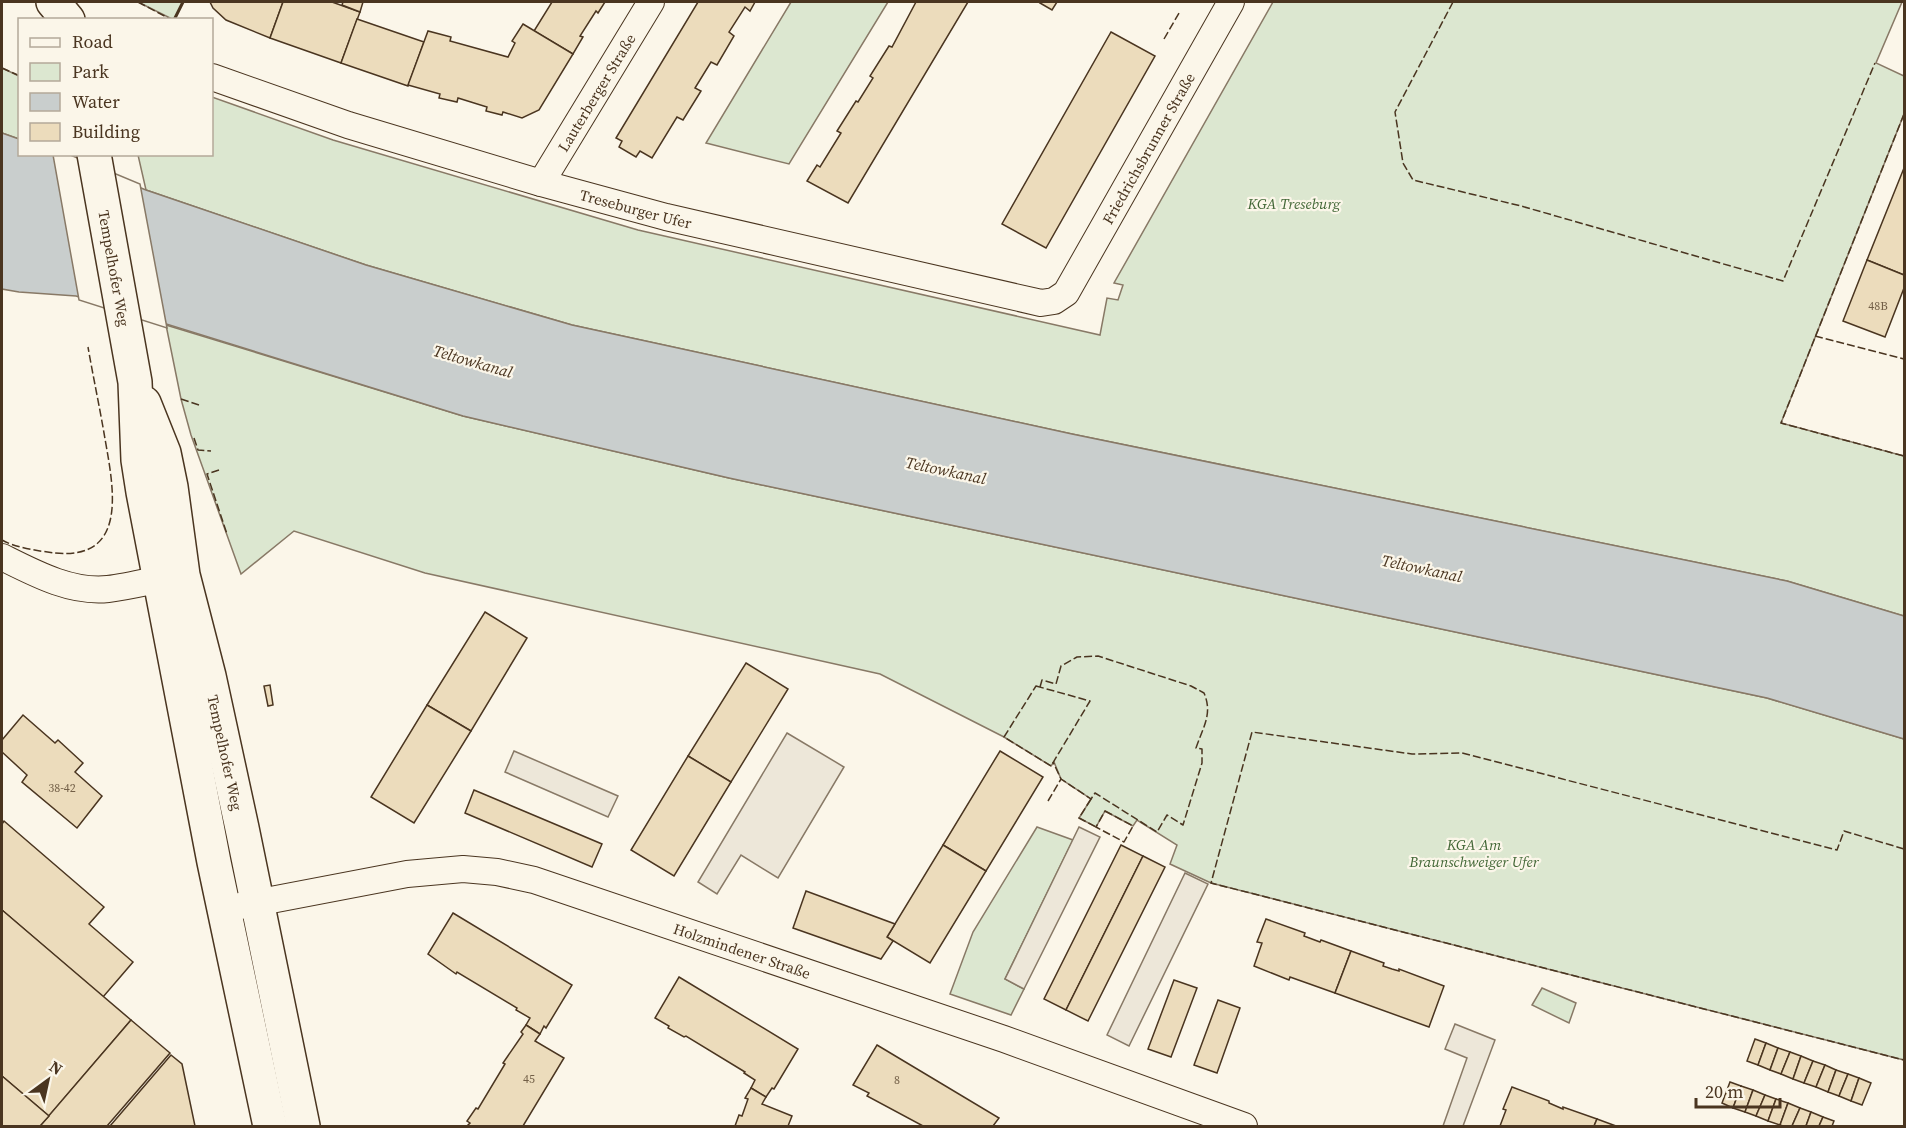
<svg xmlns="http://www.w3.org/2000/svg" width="1906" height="1128" font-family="'Source Serif 4',serif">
<rect width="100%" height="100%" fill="#fbf6e9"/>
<!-- green -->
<g fill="#dce7d0" stroke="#887966" stroke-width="1.5">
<polygon points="138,2 183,2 174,20"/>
<polygon points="791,2 888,2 789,164 706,143"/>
<polygon points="1273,2 1902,2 1876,63 1904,76 1904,114 1781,423 1904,456 1904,616 1787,581 1072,434 572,325 366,265 146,190 138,155 212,154 212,97 333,140 638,230 1100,335 1107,298 1118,300 1123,285 1114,283"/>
<polygon points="2,68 19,76 19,139 2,133"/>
<polygon points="166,325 463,416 729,478 1767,698 1904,739 1904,1060 1211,883 1170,864 1177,845 1137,820 1133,826 1105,811 1096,827 1079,818 1091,799 1061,779 1054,762 1051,766 1004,737 880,674 425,573 294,531 241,574 191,435 181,399"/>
<polygon points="1037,827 1073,840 1005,979 1024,989 1011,1015 950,994 973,932"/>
<polygon points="1542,988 1576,1003 1569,1023 1532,1005"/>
</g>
<!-- parking -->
<g fill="#ede7d9" stroke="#887966" stroke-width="1.5">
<polygon points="787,733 844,767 778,878 741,855 717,894 698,882"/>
<polygon points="514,751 618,796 608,817 505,772"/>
<polygon points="1079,827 1100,837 1024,989 1005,979"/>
<polygon points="1185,873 1208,884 1129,1046 1107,1035"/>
<polygon points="1455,1024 1495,1040 1463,1126 1443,1126 1467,1058 1445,1049"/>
</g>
<!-- water -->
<polygon fill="#c9cecd" stroke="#887966" stroke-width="1.5" points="2,133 19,139 20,154 60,155 146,190 366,265 572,325 1072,434 1787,581 1904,616 1904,739 1767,698 729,478 463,416 76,296 19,292 2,289"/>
<!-- pier -->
<polygon fill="#fbf6e9" stroke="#887966" stroke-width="1.5" points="68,154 140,184 167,328 79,300 53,155"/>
<!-- building -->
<g fill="#ecdcbc" stroke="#4a3520" stroke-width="1.5">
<polygon points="210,2 283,2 270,38 226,20 213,8"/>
<polygon points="283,2 332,2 360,12 341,63 270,38"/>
<polygon points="343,2 363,2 360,12 342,5"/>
<polygon points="552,2 605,2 598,13 596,11 580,36 583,37 573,54 534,31"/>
<polygon points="698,2 755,2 750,11 745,7 729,32 734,36 717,65 711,62 695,88 701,91 683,120 677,117 652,158 640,151 636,157 619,147 622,141 616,138"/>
<polygon points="916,2 968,2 848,203 807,181 817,165 820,167 841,133 837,131 856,101 858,102 873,78 870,76 889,46 892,47"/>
<polygon points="1041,2 1057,2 1052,10 1040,3"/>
<polygon points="357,19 424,42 408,86 341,63"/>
<polygon points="523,24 573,54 539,110 522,118 503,112 502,115 486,111 487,107 458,98 457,102 439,98 440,94 408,85 428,31 451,37 450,41 508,57 515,43 512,41"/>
<polygon points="1111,32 1155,56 1046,248 1002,224"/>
<polygon points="1904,168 1904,275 1867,260"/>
<polygon points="1867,260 1904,275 1904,288 1885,337 1843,321"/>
<polygon points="485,612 527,638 471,731 427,705"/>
<polygon points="746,663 788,689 731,782 688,756"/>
<polygon points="270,685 273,705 268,706 264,686"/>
<polygon points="427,705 471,731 414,823 371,797"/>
<polygon points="23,715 55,743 58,740 83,763 75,772 102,796 77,828 22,782 27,775 2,752 2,740"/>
<polygon points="1000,751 1043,777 986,871 943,845"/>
<polygon points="688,756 731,782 674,876 631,850"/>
<polygon points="474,790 602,844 592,867 465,813"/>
<polygon points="4,821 104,907 89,924 133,962 103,997 2,910 2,824"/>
<polygon points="943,845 986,871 930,963 887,937"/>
<polygon points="1121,845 1143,856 1066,1010 1044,999"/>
<polygon points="1143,856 1165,867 1088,1021 1066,1010"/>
<polygon points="806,891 895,924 887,937 893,941 881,959 793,928"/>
<polygon points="2,910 131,1020 49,1116 2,1076"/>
<polygon points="453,913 572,985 546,1028 544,1026 540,1034 526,1025 530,1018 516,1010 517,1008 457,972 456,974 428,954"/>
<polygon points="1266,919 1305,933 1304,936 1320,942 1321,940 1351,951 1335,993 1290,977 1289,980 1254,966 1262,943 1257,942"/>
<polygon points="1351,951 1384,963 1383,966 1392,969 1399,971 1399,969 1444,986 1429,1027 1335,993"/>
<polygon points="679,977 798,1049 774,1089 772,1088 766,1097 751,1088 755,1080 744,1073 745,1072 686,1036 684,1037 668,1028 669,1026 655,1018"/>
<polygon points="1174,980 1197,988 1171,1057 1148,1049"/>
<polygon points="1218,1000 1240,1008 1217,1073 1194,1065"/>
<polygon points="131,1020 170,1053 107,1126 40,1126"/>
<polygon points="526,1025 540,1034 535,1041 564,1058 523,1126 467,1126 470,1123 467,1121 476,1108 478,1109 505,1064 503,1063 523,1034 521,1032"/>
<polygon points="1755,1039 1766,1043 1758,1065 1747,1061"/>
<polygon points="1766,1043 1778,1048 1770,1070 1758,1065"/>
<polygon points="877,1045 999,1118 993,1126 923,1126 867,1096 869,1093 853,1085"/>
<polygon points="1778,1048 1790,1052 1781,1074 1770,1070"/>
<polygon points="1790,1052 1801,1056 1793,1079 1781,1074"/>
<polygon points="171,1055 182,1064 195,1126 110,1126"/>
<polygon points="1801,1056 1813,1061 1804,1083 1793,1079"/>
<polygon points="1813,1061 1825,1065 1816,1087 1804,1083"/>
<polygon points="1825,1065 1836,1070 1828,1092 1816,1087"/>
<polygon points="1836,1070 1848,1074 1839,1096 1828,1092"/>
<polygon points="1848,1074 1859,1078 1851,1101 1839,1096"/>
<polygon points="2,1076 49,1116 40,1126 2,1126"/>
<polygon points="1859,1078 1871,1083 1862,1105 1851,1101"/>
<polygon points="1730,1082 1741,1086 1733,1108 1722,1103"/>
<polygon points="1741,1086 1753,1090 1745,1112 1733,1108"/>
<polygon points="1512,1087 1549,1101 1549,1103 1563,1109 1563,1107 1597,1119 1594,1126 1500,1126 1506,1110 1503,1109"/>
<polygon points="751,1088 766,1097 762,1104 792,1116 788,1126 735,1126 739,1115 742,1116 748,1099 745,1098"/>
<polygon points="1753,1090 1765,1095 1756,1116 1745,1112"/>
<polygon points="1765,1095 1776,1099 1768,1121 1756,1116"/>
<polygon points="1776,1099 1788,1103 1780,1125 1768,1121"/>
<polygon points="1788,1103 1800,1108 1792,1126 1783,1126 1780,1125"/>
<polygon points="1800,1108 1811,1112 1806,1126 1792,1126"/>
<polygon points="1811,1112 1823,1117 1819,1126 1806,1126"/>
<polygon points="1823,1117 1834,1121 1832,1126 1819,1126"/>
<polygon points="1597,1119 1616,1126 1594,1126"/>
</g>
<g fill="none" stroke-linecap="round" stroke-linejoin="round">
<!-- street casing -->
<g stroke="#4a3520" stroke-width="28">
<g id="street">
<path id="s1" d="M 212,77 L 348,125 L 541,183 L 666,217 L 1041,303 L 1054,301 L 1066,293 L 1231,2"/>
<path id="s2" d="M 541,183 L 651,2"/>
<path d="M 2,557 C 34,573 71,593 108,589 C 131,586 154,580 177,576"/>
<path id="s3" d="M 240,906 L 407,874 L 463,869 L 497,872 L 534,880 L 1004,1039 L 1244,1126"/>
</g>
</g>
<!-- secondary casing -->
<g stroke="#4a3520" stroke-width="36">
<g id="secondary">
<polyline points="53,2 68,20"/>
<path id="s4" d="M 94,154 L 135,382 L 138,460 L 143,492 L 214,862 L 270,1126"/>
<path id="s5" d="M 144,403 L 164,453 L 171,487 L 183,575 L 209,676 L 242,828 L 303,1126"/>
</g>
</g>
<!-- street -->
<use href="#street" stroke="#fbf6e9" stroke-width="26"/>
<!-- secondary -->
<use href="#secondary" stroke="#fbf6e9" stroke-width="33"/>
<!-- fence -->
<g stroke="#4a3520" stroke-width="1.5" stroke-dasharray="8 3" stroke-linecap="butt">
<polyline points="138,2 172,20"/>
<polyline points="1453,2 1395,112 1403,163 1413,180 1521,206 1783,281 1875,63"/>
<polyline points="1164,39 1179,13"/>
<polyline points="2,68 20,76"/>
<polyline points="1904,114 1781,423 1904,456"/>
<polyline points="1815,336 1904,359"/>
<polyline points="181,399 199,405"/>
<polyline points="194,438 198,450 211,451"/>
<polyline points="219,470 207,474 227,534"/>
<path d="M 2,540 C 16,548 39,551 55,553 C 132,561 112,481 104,433 C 99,404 93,376 88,347"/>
<polygon points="1036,686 1090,701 1051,766 1004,737"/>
<path d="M 1040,687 L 1042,680 L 1056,684 L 1061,666 L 1077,657 L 1098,656 L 1191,686 L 1204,693 C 1213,714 1203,727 1196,748 L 1202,749 L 1202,763 L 1183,825 L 1167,815 L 1157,832 L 1095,793 L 1091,799 L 1061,779 L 1053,762"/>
<polyline points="1091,799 1079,818 1096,827"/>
<polyline points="1048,801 1061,779"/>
<polygon points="1105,811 1133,826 1124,842 1096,827"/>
<polyline points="1904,849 1844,831 1837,850 1462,753 1412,754 1252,732 1211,883 1904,1060"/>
</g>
<!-- wall -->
<polyline stroke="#4a3520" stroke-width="3" points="174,20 183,2"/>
</g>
<g text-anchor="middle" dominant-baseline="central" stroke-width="4.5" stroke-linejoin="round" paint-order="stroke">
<!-- number labels -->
<g font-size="12" fill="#725f47">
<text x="1878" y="306">48B</text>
<text x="62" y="788">38-42</text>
<text x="529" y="1079">45</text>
<text x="897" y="1080">8</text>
</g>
<!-- street labels -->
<g font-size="15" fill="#4a3520" stroke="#fbf6e9">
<text stroke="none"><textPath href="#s2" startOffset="106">Lauterberger Straße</textPath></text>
<text stroke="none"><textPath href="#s1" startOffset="1054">Friedrichsbrunner Straße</textPath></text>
<text stroke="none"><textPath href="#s1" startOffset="444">Treseburger Ufer</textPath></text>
<text stroke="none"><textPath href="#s4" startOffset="116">Tempelhofer Weg</textPath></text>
<text stroke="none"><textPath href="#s5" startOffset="360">Tempelhofer Weg</textPath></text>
<text stroke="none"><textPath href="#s3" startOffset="518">Holzmindener Straße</textPath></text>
</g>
<!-- park labels -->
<g font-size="15" font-style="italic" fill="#436837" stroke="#fbf6e9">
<text x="1294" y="203">KGA Treseburg</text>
<text x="1474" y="844">KGA Am<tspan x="1474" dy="17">Braunschweiger Ufer</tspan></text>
</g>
<!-- water labels -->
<g font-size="16" font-style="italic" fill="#4a3520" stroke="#fbf6e9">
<text transform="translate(473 361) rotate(16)">Teltowkanal</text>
<text transform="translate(946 470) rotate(12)">Teltowkanal</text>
<text transform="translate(1422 568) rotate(12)">Teltowkanal</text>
</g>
</g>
<!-- border -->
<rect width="1906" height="1128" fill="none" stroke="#4a3520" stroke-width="6"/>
<!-- legend -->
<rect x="18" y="18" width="195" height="138" fill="#fbf6e9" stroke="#b4a999" stroke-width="1.5"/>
<rect x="30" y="38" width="30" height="9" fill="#fbf6e9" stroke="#b4a999" stroke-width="1.5"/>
<text x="72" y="48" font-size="18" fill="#4a3520">Road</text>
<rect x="30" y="63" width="30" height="18" fill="#dce7d0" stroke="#b4a999" stroke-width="1.5"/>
<text x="72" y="78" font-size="18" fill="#4a3520">Park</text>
<rect x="30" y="93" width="30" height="18" fill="#c9cecd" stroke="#b4a999" stroke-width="1.5"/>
<text x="72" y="108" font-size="18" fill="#4a3520">Water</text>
<rect x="30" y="123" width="30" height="18" fill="#ecdcbc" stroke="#b4a999" stroke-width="1.5"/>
<text x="72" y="138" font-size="18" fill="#4a3520">Building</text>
<!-- north arrow -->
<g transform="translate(48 1080) rotate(33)" stroke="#fbf6e9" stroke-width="4.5" paint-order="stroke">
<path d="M0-4.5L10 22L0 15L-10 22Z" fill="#4a3520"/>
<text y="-9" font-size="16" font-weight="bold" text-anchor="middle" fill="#4a3520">N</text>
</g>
<!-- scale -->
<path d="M1696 1098v9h84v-9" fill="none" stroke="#4a3520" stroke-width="3"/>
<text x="1705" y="1098" font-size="18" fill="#4a3520" stroke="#fbf6e9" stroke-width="4.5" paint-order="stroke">20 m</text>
</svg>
